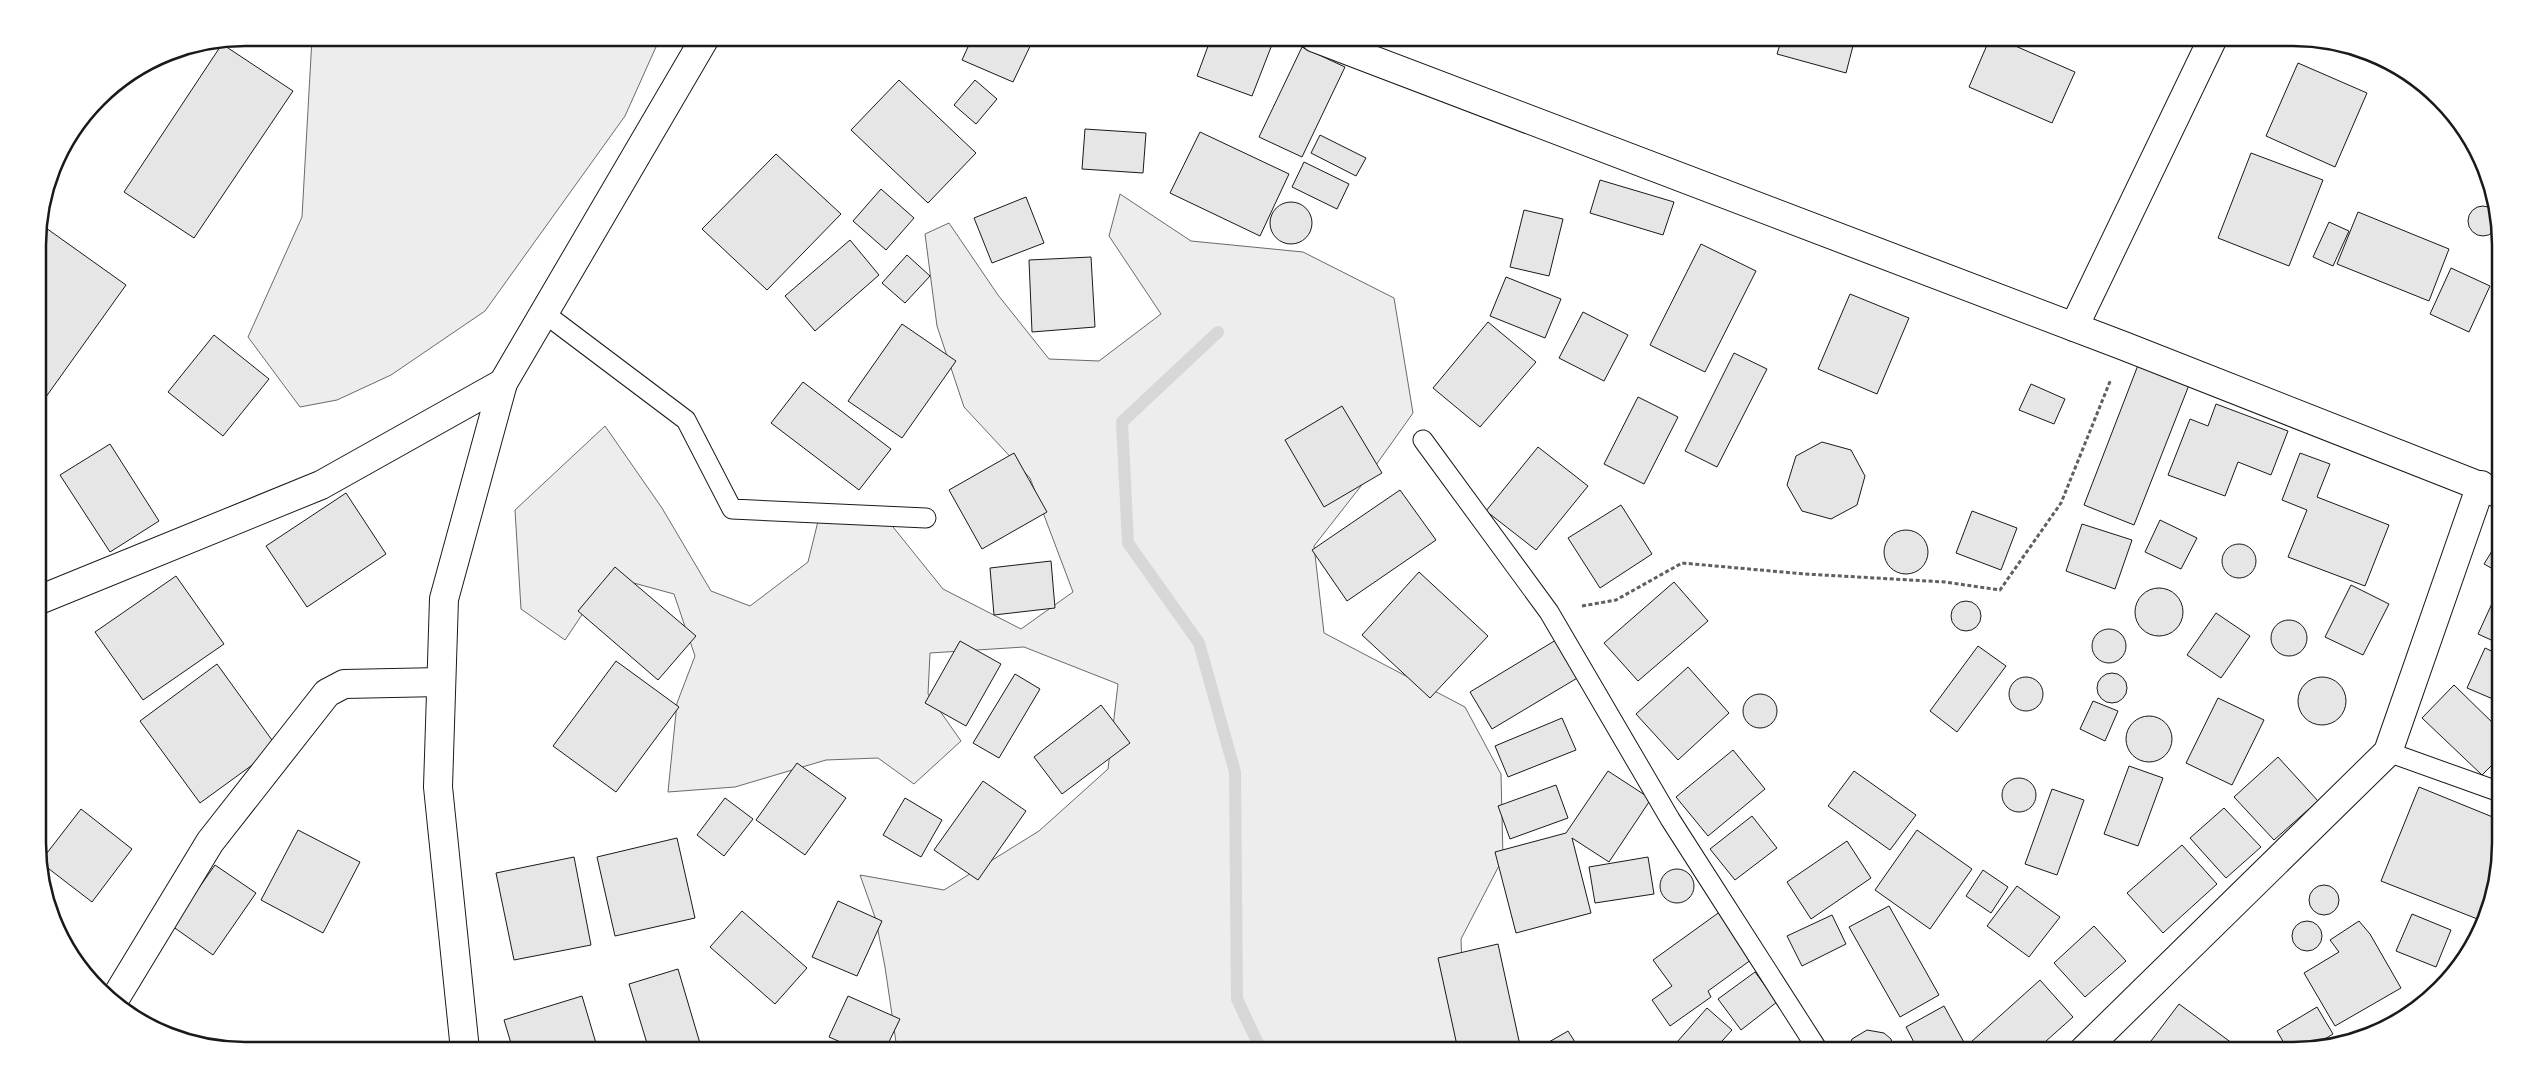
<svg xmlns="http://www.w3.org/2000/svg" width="2538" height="1088" font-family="Signika,sans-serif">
<rect width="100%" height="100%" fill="#fff"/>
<!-- built -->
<g fill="#ededed" stroke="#6a6a6a">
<polygon points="312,38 660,38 625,116 485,311 391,375 337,400 300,407 248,337 302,217"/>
<polygon points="1120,194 1191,241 1303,252 1394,298 1413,413 1361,486 1314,546 1324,633 1465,707 1501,774 1503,858 1461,939 1465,1050 895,1050 897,1049 885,967 876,920 860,875 944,890 1039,831 1108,769 1118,684 1024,647 930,653 928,694 961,741 914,784 878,758 826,760 735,787 668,792 677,703 695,656 674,594 608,576 565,640 521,609 515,510 605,426 662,508 711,591 750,606 808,562 822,505 889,522 943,589 1021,629 1073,592 1030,478 964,407 937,326 925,234 949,223 998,295 1049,359 1099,361 1161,314 1109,236"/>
</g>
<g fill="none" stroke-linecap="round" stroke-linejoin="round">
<!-- stream -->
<polyline stroke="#d7d7d7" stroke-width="12" points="1218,332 1122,422 1128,543 1199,643 1235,772 1237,999 1261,1050"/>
</g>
<!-- building -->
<g fill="#e6e6e6" stroke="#1a1a1a">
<polygon points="972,38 1034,38 1013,82 962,60"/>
<polygon points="1211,38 1260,38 1273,42 1252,96 1197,76"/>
<polygon points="1733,38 1755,38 1752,44"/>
<polygon points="1782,38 1855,38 1846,73 1777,54"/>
<polygon points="1990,38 1997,38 2075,72 2052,123 1969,87"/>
<polygon points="222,44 293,91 194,238 124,192"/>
<polygon points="1302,47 1345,67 1302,157 1259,137"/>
<polygon points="2298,63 2367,93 2335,167 2266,136"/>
<polygon points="899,80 976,153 928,203 851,130"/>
<polygon points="975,80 997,99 976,124 954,105"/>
<polygon points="1085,129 1146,133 1143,173 1082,169"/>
<polygon points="1200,132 1289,174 1260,236 1170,193"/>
<polygon points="1320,135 1366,158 1356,176 1311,153"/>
<polygon points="2251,153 2323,180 2289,266 2218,238"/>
<polygon points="776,154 841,214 767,290 702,229"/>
<polygon points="1304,162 1349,184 1337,209 1292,187"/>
<polygon points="1600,180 1674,202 1663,235 1590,213"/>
<polygon points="881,189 914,218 886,250 853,221"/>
<polygon points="1026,197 1044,243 992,263 974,218"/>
<circle cx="1291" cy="223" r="21"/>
<circle cx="2483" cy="221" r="15"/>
<polygon points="1524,210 1563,219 1549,276 1510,267"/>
<polygon points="2358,212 2449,249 2429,301 2337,264"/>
<polygon points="2329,222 2349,231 2333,266 2313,257"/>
<polygon points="46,228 126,285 38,408 38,239"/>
<polygon points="850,240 879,275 815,331 785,296"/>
<polygon points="1701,244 1756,271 1705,372 1650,345"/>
<polygon points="907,255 930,276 905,303 882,283"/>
<polygon points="1091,257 1095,327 1032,332 1029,260"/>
<polygon points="2451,268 2490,286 2469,332 2430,314"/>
<polygon points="1506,277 1561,299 1545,338 1490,316"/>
<polygon points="1850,294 1909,318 1877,394 1818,369"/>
<polygon points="1583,312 1628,335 1604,381 1559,358"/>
<polygon points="1488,322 1536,362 1480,427 1433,388"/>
<polygon points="902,324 956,361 902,438 848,401"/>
<polygon points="214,335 269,379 223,436 168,392"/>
<polygon points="1734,353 1767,369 1717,467 1685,451"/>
<polygon points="2140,360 2191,380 2134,525 2084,505"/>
<polygon points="803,382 891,449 859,490 771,423"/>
<polygon points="2031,384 2065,399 2054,424 2019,410"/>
<polygon points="1638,397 1678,417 1644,484 1604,464"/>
<polygon points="2216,404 2288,431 2271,475 2238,462 2225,496 2168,475 2190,419 2208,426"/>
<polygon points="1342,406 1382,473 1324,507 1285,440"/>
<polygon points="1822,442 1851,450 1865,476 1857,505 1831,519 1802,511 1787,485 1796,456"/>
<polygon points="110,444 159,521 110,552 60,475"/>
<polygon points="1538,447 1588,486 1536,550 1486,511"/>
<polygon points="1014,453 1047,512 982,549 949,490"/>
<polygon points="2300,453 2330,464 2317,497 2389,525 2365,586 2288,557 2307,510 2282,500"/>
<polygon points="1400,490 1436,540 1347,601 1312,550"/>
<polygon points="346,493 386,554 307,607 266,546"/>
<polygon points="1621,505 1652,554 1600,588 1568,538"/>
<polygon points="1972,511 2017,528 2001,570 1956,553"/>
<polygon points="2160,520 2197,538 2181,569 2145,552"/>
<polygon points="2082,524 2132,540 2115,589 2066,571"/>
<circle cx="1906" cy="552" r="22"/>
<polygon points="2500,538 2500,573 2484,564"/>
<circle cx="2239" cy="561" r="17"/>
<polygon points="1051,561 1055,608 994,615 990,568"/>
<polygon points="615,567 696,636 658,680 578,611"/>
<polygon points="1419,572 1488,636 1430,698 1362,635"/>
<polygon points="176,576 224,644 143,700 95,632"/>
<polygon points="1674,582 1708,621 1638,681 1604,643"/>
<polygon points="2351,585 2389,604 2363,655 2325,637"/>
<circle cx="2159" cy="612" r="24"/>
<polygon points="2495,597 2500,599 2500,644 2478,634"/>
<circle cx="1966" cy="616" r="15"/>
<polygon points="2216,613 2250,636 2221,678 2187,655"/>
<circle cx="2289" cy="638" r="18"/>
<circle cx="2109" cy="646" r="17"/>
<polygon points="1556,640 1579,677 1492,729 1470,692"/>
<polygon points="960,641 1001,664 966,726 925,703"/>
<polygon points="1978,646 2006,666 1957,732 1930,711"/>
<polygon points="2485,648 2500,655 2500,702 2467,688"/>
<polygon points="616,661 679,707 616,792 553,746"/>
<polygon points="217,664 277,747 200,803 140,721"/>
<polygon points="1688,667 1729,713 1678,760 1636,714"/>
<circle cx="2112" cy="688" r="15"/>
<polygon points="1015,674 1040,689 999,758 973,743"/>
<circle cx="2026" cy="694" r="17"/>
<circle cx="2322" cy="701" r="24"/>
<polygon points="2454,685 2500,730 2500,757 2482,775 2422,718"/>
<circle cx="1760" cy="711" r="17"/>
<polygon points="2218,698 2264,720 2232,785 2186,763"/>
<polygon points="2093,701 2118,711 2105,741 2080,729"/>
<polygon points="1101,705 1130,743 1062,794 1034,757"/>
<circle cx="2149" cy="739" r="23"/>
<polygon points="1562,718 1576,750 1508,777 1495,746"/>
<polygon points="1733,750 1765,789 1708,836 1676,797"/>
<polygon points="2278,757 2318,801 2274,840 2234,797"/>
<polygon points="797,763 846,798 805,855 756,820"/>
<polygon points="2129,766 2163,778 2138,846 2104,834"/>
<polygon points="1608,771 1651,799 1609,862 1572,838 1591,913 1516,933 1495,852 1566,833"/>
<polygon points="1854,771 1916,815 1890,850 1828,806"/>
<circle cx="2019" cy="795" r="17"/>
<polygon points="983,781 1026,811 978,880 934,850"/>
<polygon points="1556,785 1568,818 1510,839 1498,806"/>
<polygon points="2419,787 2500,820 2500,843 2485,922 2381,881"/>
<polygon points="2052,789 2084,800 2057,875 2025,864"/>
<polygon points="725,798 753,819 724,856 697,835"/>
<polygon points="905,798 942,820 921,857 883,835"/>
<polygon points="2224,808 2261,847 2226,878 2190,838"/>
<polygon points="81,809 132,849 92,902 40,862"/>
<polygon points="1752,816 1777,848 1735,880 1710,849"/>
<polygon points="298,830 360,862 323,933 261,900"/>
<polygon points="1917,830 1972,869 1930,929 1875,890"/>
<polygon points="677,838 695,918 615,936 597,857"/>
<polygon points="1847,841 1871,878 1811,919 1787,882"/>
<polygon points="2182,845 2217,884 2163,933 2127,893"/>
<polygon points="574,857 591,945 514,960 496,873"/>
<polygon points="1648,857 1654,894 1595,903 1589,867"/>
<polygon points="215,865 256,893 213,955 172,926"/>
<circle cx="1677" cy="886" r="17"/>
<polygon points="1983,870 2008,887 1991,913 1966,896"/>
<circle cx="2324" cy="900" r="15"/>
<polygon points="2017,886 2060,917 2029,957 1987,926"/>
<polygon points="838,901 882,921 857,976 812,957"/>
<polygon points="1889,906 1939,995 1900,1017 1849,927"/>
<polygon points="742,911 807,968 775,1004 710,947"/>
<polygon points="1721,911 1755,957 1708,991 1711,997 1670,1026 1652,1000 1672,986 1653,960"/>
<polygon points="2412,914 2451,930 2436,967 2396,951"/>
<polygon points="1832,915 1846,944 1802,966 1787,936"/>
<circle cx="2307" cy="936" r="15"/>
<polygon points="2359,921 2370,934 2401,988 2335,1026 2304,973 2339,952 2330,940"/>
<polygon points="2094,926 2126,961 2085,997 2054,963"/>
<polygon points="1498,944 1521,1050 1458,1050 1438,958"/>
<polygon points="678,969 702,1050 649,1050 629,984"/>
<polygon points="1755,972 1777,1002 1741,1030 1718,999"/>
<polygon points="2040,980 2073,1017 2036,1050 1979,1050 1971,1042"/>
<polygon points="582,996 598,1050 513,1050 504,1020"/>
<polygon points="848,996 900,1019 885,1050 859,1050 829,1037"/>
<polygon points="2179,1004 2240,1049 2240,1050 2164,1050 2151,1041"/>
<polygon points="1944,1006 1966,1046 1958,1050 1918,1050 1906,1027"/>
<polygon points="2317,1007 2333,1034 2307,1050 2288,1050 2277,1031"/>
<polygon points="1707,1008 1732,1030 1714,1050 1670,1050"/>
<polygon points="2378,1029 2360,1039 2332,1045 2331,1043"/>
<polygon points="1867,1030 1884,1033 1891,1039 1894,1050 1848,1050 1852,1039"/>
<polygon points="1568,1031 1580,1050 1535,1050"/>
<polygon points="1777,1044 1784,1044 1794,1050 1766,1050"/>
</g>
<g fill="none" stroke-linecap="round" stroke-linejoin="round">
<!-- service casing -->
<g stroke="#1a1a1a" stroke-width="21">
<g id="service">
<polyline points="544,313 686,420 732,509 926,518"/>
<polyline points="1423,440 1549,612 1670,819 1818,1050"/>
<polyline points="2388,752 2500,792"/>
</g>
</g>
<!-- minor casing -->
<g stroke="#1a1a1a" stroke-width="30">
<g id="minor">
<polyline points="39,600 321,485 503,383"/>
<polyline points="113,1002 210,842 327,693 344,684 441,682"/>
<polyline points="465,1050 438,787 444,599 503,383 705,38"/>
<polyline points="2084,1050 2388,752 2481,485"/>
</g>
</g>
<!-- secondary casing -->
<g stroke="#1a1a1a" stroke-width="30">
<polyline id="secondary" points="2074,327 2213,38"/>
</g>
<!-- trunk casing -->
<g stroke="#1a1a1a" stroke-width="30">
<polyline id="trunk" points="1315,38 2124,346 2500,494"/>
</g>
<!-- path -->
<polyline stroke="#5f5f5f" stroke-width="3" stroke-dasharray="4 2.5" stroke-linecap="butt" points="1582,606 1616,600 1682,563 1805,574 1945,582 2000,590 2061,503 2111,379"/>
<!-- service -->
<use href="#service" stroke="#fff" stroke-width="19"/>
<!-- minor -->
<use href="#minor" stroke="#fff" stroke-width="28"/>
<!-- secondary -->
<use href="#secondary" stroke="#fff" stroke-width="28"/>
<!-- trunk -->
<use href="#trunk" stroke="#fff" stroke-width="28"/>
</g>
<!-- crop -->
<path d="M0 0H2538V1088H0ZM245 46H2293A199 199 0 0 1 2492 245V843A199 199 0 0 1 2293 1042H245A199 199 0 0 1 46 843V245A199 199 0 0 1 245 46Z" fill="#fff" fill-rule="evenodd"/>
<path fill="none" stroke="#1a1a1a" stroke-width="2.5" d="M245 46H2293A199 199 0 0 1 2492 245V843A199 199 0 0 1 2293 1042H245A199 199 0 0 1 46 843V245A199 199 0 0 1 245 46Z"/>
</svg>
